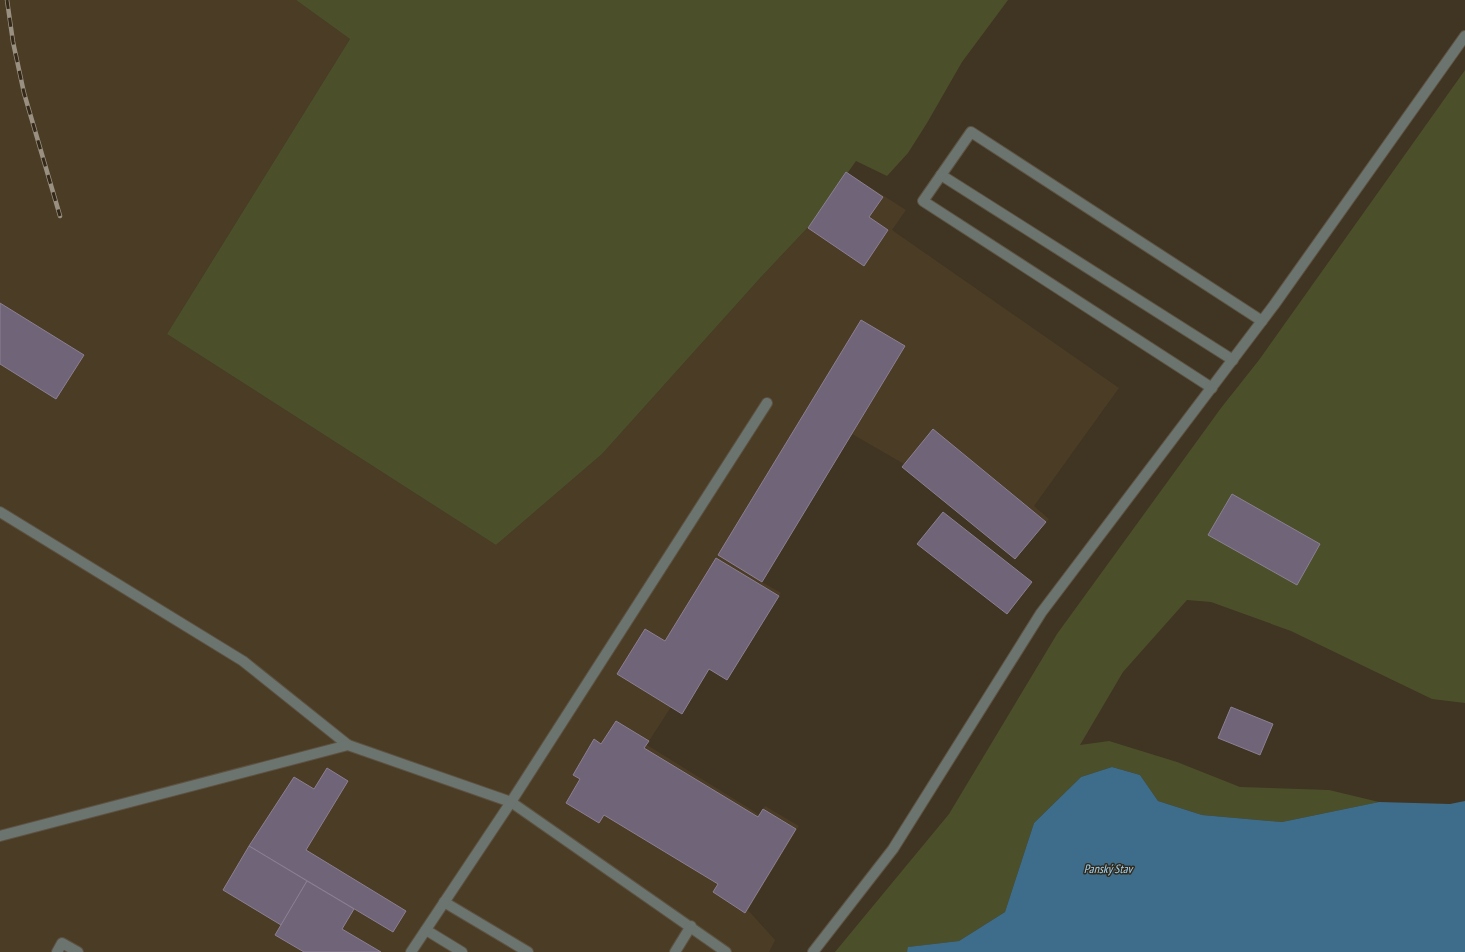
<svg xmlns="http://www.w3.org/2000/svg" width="1465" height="952" font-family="'PT Sans Narrow',sans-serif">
<rect width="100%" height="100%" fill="#403422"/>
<!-- built -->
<polygon fill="#4b3c25" points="0,0 296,0 350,39 167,334 496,545 602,454 761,277 812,223 848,173 906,210 892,230 1119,388 1034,506 1049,519 1020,553 904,464 852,434 762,582 781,593 729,677 711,666 684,711 673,704 651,738 647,745 760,815 765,806 799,826 748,910 775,940 769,952 0,952"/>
<!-- green -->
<g fill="#4b502b">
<polygon points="296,0 1008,0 962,62 927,123 908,153 887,176 856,161 812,223 761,277 602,454 496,545 167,334 350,39"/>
<polygon points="1465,70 1465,703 1432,699 1291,631 1211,602 1187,600 1123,672 1080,745 1109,741 1177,762 1240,787 1329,790 1379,802 1282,822 1202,815 1158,801 1140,775 1112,767 1081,777 1034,823 1005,912 959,941 909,947 907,952 835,952 949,814 1057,634 1221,408 1259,360"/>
</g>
<!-- water -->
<polygon fill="#3e6d8c" points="1112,767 1140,775 1158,801 1202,815 1282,822 1379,802 1450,804 1465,801 1465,952 907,952 908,947 959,941 1005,912 1034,823 1081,777"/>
<!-- building -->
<g fill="#706578" stroke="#8b7f93">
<polygon points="846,172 883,197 869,217 888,230 864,266 808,228"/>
<polygon points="0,303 84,355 56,399 0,364"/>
<polygon points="861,320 905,346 762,582 718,555"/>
<polygon points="933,429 1046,522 1015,559 902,467"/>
<polygon points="1232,494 1320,544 1297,585 1208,535"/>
<polygon points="943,512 1032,582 1007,614 917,544"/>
<polygon points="716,558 779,596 727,680 709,669 682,714 617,674 645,629 665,641"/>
<polygon points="1231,707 1273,724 1260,755 1218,738"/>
<polygon points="616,721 649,741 644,748 758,817 763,809 796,829 745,913 713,892 718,884 604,815 599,823 566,803 580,779 573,775 594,739 601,744"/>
<polygon points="327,768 348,781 306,850 406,911 393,932 249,846 294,777 314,789"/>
<polygon points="249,846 307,881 281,925 223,890"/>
<polygon points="307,881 354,909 342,929 381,952 304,952 275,935"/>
</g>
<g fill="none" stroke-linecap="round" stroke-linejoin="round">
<!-- minor casing -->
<g stroke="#5d5242" stroke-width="12">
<g id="minor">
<polyline points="941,175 1233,360"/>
<polyline points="1212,388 923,201 971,132 1262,321"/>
<polyline points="0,512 243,661 348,745"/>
<polyline points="0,836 348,745 511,802 726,952"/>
<polyline points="444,902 528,952"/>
<polyline points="426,930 462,952"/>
<polyline points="57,952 62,943 78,952"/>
<polyline points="411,952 511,802 767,403"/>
<polyline points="675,952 691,926"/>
<polyline points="813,952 893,849 1041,613 1274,305 1465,36"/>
</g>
</g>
<!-- minor -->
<use href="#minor" stroke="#6b746e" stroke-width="10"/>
<!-- rail casing -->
<g stroke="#999081" stroke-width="4.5">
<polyline id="rail" points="7,0 13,42 24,93 60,216"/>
</g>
<!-- rail -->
<use href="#rail" stroke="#352a19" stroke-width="3" stroke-dasharray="9" stroke-linecap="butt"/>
</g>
<g text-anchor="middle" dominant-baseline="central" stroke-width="3" stroke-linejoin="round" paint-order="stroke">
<!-- water labels -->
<g font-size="12" font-style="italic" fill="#9ad4fb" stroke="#352a19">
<text x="1108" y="868">Panský Stav</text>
</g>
</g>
</svg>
